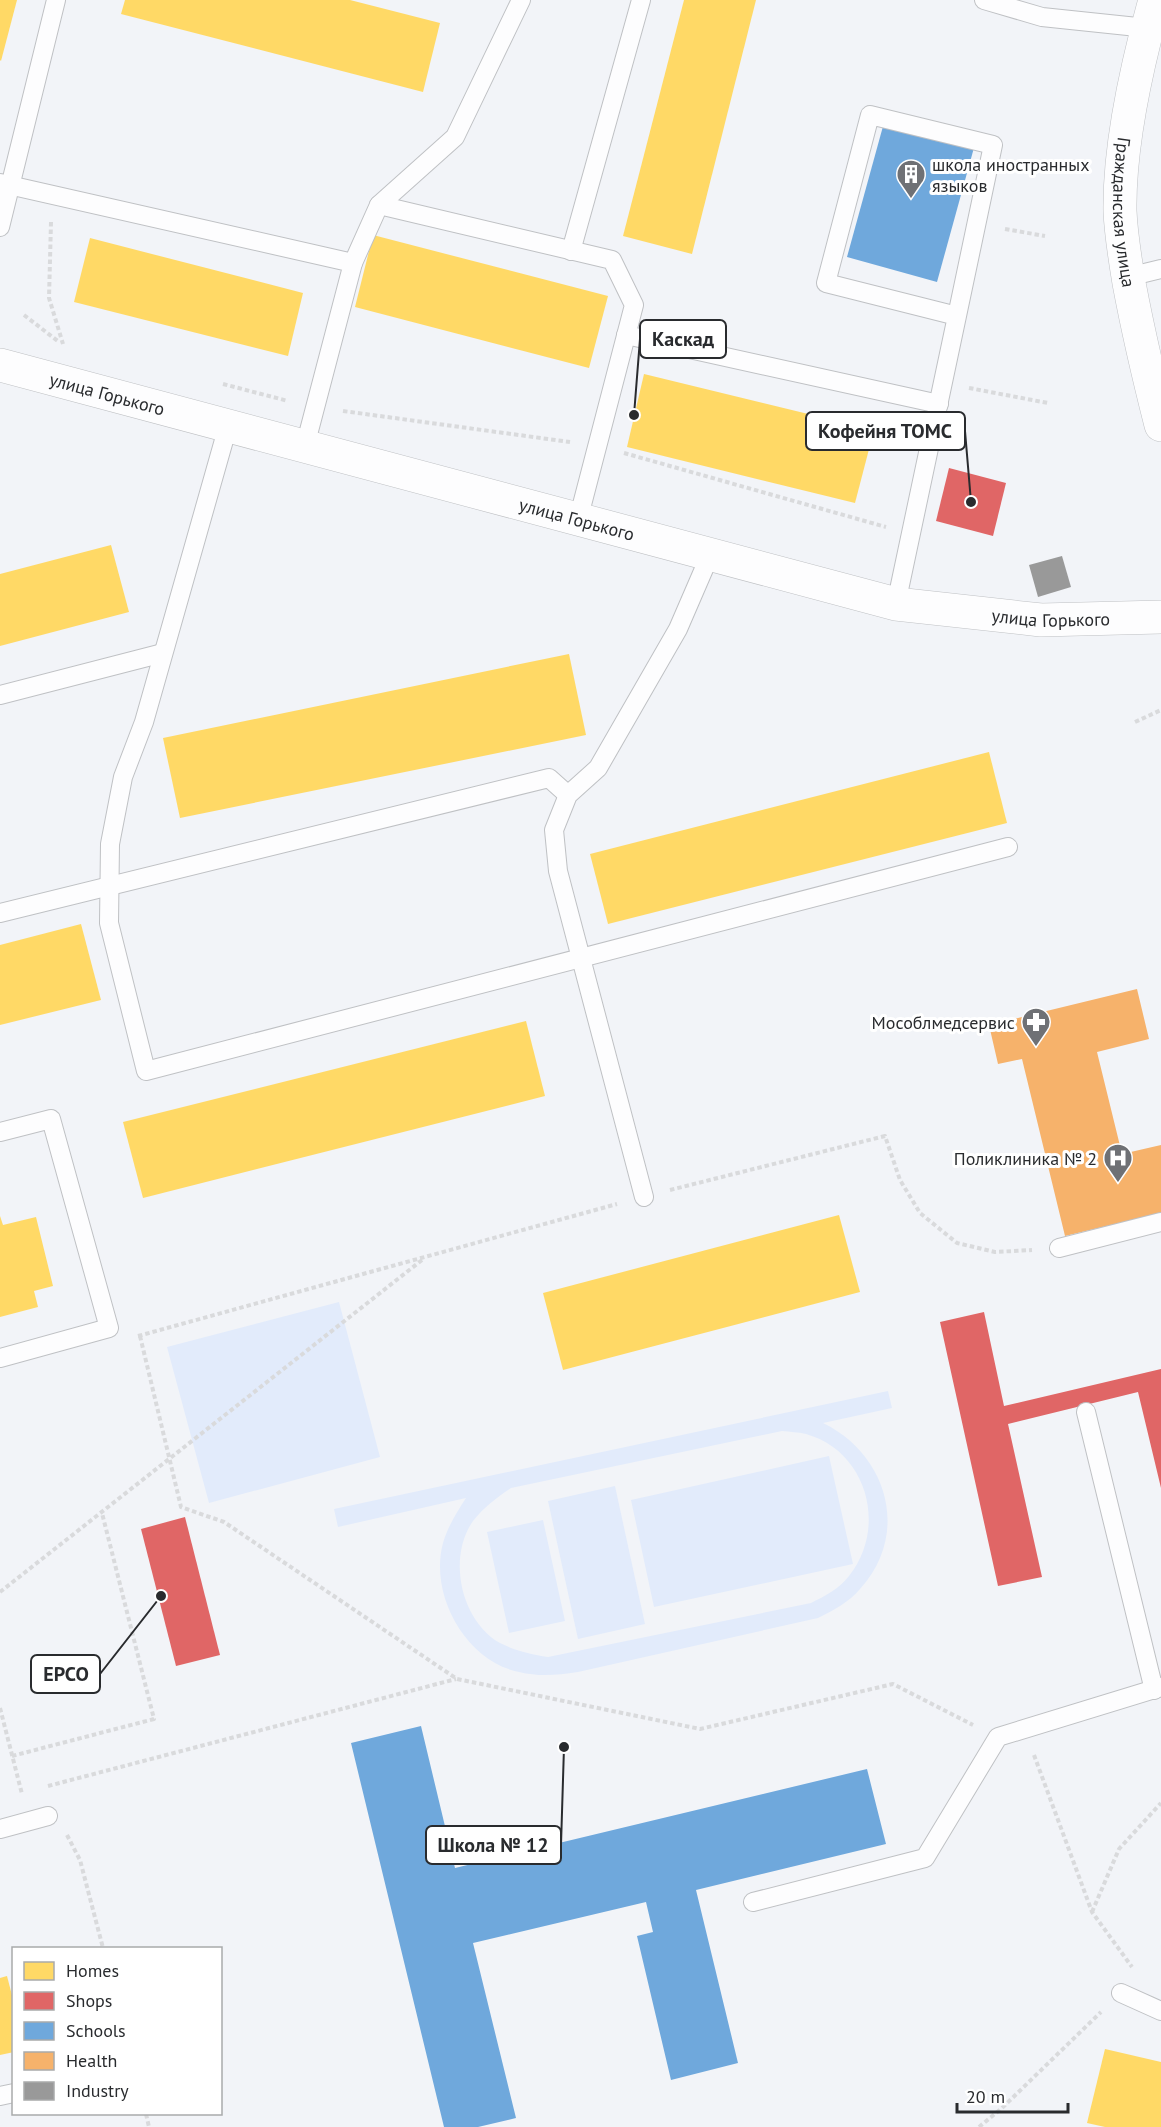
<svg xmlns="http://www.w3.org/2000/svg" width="1161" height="2127" font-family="'PT Sans',sans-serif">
<rect width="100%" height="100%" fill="#f2f4f8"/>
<!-- green -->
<g fill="#e2ebfb" fill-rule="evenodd">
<polygon points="339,1302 380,1457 209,1503 167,1347"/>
<path d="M 888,1391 L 892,1408 L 823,1423 C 887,1454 911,1533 860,1589 C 849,1602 834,1610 818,1618 L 578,1672 C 557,1675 540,1677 519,1672 C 465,1661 429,1594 443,1543 C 448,1526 457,1512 466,1498 L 338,1527 L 334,1509 ZM 782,1431 C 790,1432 798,1432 806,1434 C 867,1451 888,1527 849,1576 C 839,1589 825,1596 811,1603 L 548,1657 C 531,1654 516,1651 500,1643 C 461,1621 447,1558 473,1521 C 484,1507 496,1498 511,1488 Z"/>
<polygon points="829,1456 853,1564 654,1607 631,1500"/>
<polygon points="615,1486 645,1624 578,1639 548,1501"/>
<polygon points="543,1520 565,1621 509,1633 487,1532"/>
</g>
<!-- homes -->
<g fill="#ffd966">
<polygon points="0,0 17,0 1,61 0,60"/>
<polygon points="125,0 350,0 440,23 423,92 121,14"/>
<polygon points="684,0 756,0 692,254 623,236"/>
<polygon points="373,235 608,296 589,368 355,307"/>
<polygon points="90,238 303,293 288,356 74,302"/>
<polygon points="644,374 874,430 855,503 627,447"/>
<polygon points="111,545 129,612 0,646 0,574"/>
<polygon points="569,654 586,735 180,818 163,738"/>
<polygon points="989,752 1007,823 608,924 590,854"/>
<polygon points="81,924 101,1000 0,1025 0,945"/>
<polygon points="526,1021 545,1096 143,1198 123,1122"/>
<polygon points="839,1215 860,1292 563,1370 543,1293"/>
<polygon points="0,1216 3,1225 36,1217 53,1286 34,1291 38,1307 0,1317"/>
<polygon points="7,1976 14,2003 14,2052 0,2055 0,1978"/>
<polygon points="1105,2049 1161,2062 1161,2127 1105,2127 1087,2123"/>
</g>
<!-- shops -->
<g fill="#e06666">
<polygon points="949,468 1006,483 993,536 936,521"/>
<polygon points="984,1312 1004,1406 1161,1369 1161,1488 1138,1392 1008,1424 1042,1577 998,1586 940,1322"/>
<polygon points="185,1517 220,1655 176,1666 141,1529"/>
</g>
<!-- schools -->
<g fill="#6fa8dc">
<polygon points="885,119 975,144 937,282 847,257"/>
<polygon points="421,1726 455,1868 867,1769 886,1844 696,1890 738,2063 671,2080 637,1936 653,1932 646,1902 473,1943 516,2118 478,2127 444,2127 351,1743"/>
</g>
<!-- health -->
<polygon fill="#f6b26b" points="1137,989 1149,1039 1097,1052 1122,1154 1161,1145 1161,1213 1065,1236 1022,1059 998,1064 989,1025"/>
<!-- industry -->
<polygon fill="#999" points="1062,556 1071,587 1038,597 1029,565"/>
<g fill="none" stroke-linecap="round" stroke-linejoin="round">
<!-- service casing -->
<g stroke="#bfc1c4" stroke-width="20">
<g id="service">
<polyline points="984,0 1042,17 1147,28"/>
<polyline points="0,183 353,263 379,205 612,260 634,305 578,520"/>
<polyline points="379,205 455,137 521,0"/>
<polyline points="0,227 56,0"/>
<polyline points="571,251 641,0"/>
<polyline points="1128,277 1161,269"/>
<polyline points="626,335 939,404"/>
<polyline points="228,426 144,722 123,777 110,844 109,923 146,1071 1008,847"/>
<polyline points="305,446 353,263"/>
<polyline points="896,604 957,316 826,283 870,115 993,145 957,316"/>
<polyline points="0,695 163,653"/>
<polyline points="0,913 549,778 568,795"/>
<polyline points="0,1132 51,1119 109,1328 0,1358"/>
<polyline points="644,1197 558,871 554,830 568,795 598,768 678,629 710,555"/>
<polyline points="1059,1248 1161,1222"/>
<polyline points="1086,1412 1154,1690"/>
<polyline points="0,1829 48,1816"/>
<polyline points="753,1902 925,1858 998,1737 1161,1687"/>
<polyline points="1121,1993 1161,2011"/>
<polyline points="0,2096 14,2093"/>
</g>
</g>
<!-- tertiary casing -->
<g stroke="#bfc1c4" stroke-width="34">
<g id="tertiary">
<path id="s1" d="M 1155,0 C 1137,65 1119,143 1120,211 C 1121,235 1125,259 1129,283 C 1138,331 1149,378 1161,425"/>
<path id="s2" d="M 0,365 L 896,604 L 1041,620 L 1161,617"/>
</g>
</g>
<!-- path -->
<g stroke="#d9dadc" stroke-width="4" stroke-dasharray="4.5 3" stroke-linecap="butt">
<polyline points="51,222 49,298 63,344"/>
<polyline points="1005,229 1045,236"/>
<polyline points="24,315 59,342"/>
<polyline points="223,384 288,401"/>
<polyline points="969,388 1048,403"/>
<polyline points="343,411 570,442"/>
<polyline points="624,453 886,527"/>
<polyline points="1135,722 1161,710"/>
<polyline points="670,1190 885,1136 900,1180 920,1213 957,1243 995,1252 1032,1250"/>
<polyline points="138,1336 617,1204"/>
<polyline points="140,1336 181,1507 224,1522 457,1679 700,1729 893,1684 973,1725"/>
<polyline points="0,1592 422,1260"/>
<polyline points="0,1708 22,1794"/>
<polyline points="1034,1755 1092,1912 1132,1967"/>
<polyline points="12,1756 154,1719 102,1513"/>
<polyline points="48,1786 456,1679"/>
<polyline points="67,1835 80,1860 103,1948"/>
<polyline points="1092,1912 1119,1849 1161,1803"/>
<polyline points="146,2114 149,2127"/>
<polyline points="979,2127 1002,2108 1101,2012"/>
</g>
<!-- service -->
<use href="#service" stroke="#fdfdfe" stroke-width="18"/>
<!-- tertiary -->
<use href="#tertiary" stroke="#fdfdfe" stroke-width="33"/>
</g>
<!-- icons -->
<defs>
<g id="building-pin" transform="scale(1.5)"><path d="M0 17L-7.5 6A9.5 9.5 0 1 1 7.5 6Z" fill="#6f7175" stroke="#fff"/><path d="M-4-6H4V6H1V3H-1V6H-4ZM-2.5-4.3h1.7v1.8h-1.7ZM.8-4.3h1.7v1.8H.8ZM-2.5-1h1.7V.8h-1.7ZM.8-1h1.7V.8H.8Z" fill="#fff"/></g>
<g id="pharmacy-pin" transform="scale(1.5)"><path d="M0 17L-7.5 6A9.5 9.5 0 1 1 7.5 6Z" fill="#6f7175" stroke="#fff"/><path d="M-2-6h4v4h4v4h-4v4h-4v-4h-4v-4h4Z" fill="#fff"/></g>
<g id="hospital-pin" transform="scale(1.5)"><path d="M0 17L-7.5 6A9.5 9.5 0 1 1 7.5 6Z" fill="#6f7175" stroke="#fff"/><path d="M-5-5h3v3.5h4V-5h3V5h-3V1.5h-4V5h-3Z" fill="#fff"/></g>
</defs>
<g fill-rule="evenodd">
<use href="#building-pin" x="911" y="174"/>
<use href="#pharmacy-pin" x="1036" y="1022"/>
<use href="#hospital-pin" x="1118" y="1158"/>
</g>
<g text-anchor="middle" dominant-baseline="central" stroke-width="6" stroke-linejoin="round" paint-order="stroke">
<!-- poi labels -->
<g font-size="18" fill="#292b2e" stroke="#fff" text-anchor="end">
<text x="932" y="164" text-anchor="start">школа иностранных<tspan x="932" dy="21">языков</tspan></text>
<text x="1015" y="1022">Мособлмедсервис</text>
<text x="1097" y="1158">Поликлиника № 2</text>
</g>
<!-- street labels -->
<g font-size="18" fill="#292b2e" stroke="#fff">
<text stroke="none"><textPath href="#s1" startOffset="216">Гражданская улица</textPath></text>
<text stroke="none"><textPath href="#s2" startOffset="111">улица Горького</textPath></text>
<text stroke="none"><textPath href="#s2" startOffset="597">улица Горького</textPath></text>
<text stroke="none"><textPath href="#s2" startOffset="1083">улица Горького</textPath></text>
</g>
</g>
<!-- callouts -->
<path fill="none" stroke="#292b2e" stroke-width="2" d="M634 415L640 339M971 502L965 431M161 1596L100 1674M564 1747L561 1845"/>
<g fill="#292b2e" stroke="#fff" stroke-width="2">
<circle cx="634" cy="415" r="6"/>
<circle cx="971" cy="502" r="6"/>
<circle cx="161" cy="1596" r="6"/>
<circle cx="564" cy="1747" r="6"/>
</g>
<g fill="#fff" stroke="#292b2e" stroke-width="2">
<rect x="640" y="320" width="86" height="38" rx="6"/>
<rect x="806" y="412" width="159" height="38" rx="6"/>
<rect x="31" y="1655" width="69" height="38" rx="6"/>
<rect x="426" y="1826" width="135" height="38" rx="6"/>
</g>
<g font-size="20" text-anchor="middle" font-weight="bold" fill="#292b2e">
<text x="683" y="346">Каскад</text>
<text x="885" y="438">Кофейня ТОМС</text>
<text x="66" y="1681">ЕРСО</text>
<text x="493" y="1852">Школа № 12</text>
</g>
<!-- legend -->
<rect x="12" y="1947" width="210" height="168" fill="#ffffff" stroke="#a9aaab" stroke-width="1.5"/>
<rect x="24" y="1962" width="30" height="18" fill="#ffd966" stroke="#a9aaab" stroke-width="1.5"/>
<text x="66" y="1977" font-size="18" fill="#292b2e">Homes</text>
<rect x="24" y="1992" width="30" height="18" fill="#e06666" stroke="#a9aaab" stroke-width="1.5"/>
<text x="66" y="2007" font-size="18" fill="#292b2e">Shops</text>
<rect x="24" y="2022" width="30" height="18" fill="#6fa8dc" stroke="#a9aaab" stroke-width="1.5"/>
<text x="66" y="2037" font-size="18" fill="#292b2e">Schools</text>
<rect x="24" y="2052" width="30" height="18" fill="#f6b26b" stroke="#a9aaab" stroke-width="1.5"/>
<text x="66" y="2067" font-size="18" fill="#292b2e">Health</text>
<rect x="24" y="2082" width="30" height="18" fill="#999999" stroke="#a9aaab" stroke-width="1.5"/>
<text x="66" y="2097" font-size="18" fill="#292b2e">Industry</text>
<!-- scale -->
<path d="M957 2103v9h111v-9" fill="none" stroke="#292b2e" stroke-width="3"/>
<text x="966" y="2103" font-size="18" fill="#292b2e" stroke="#ffffff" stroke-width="4.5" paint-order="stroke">20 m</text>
</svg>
